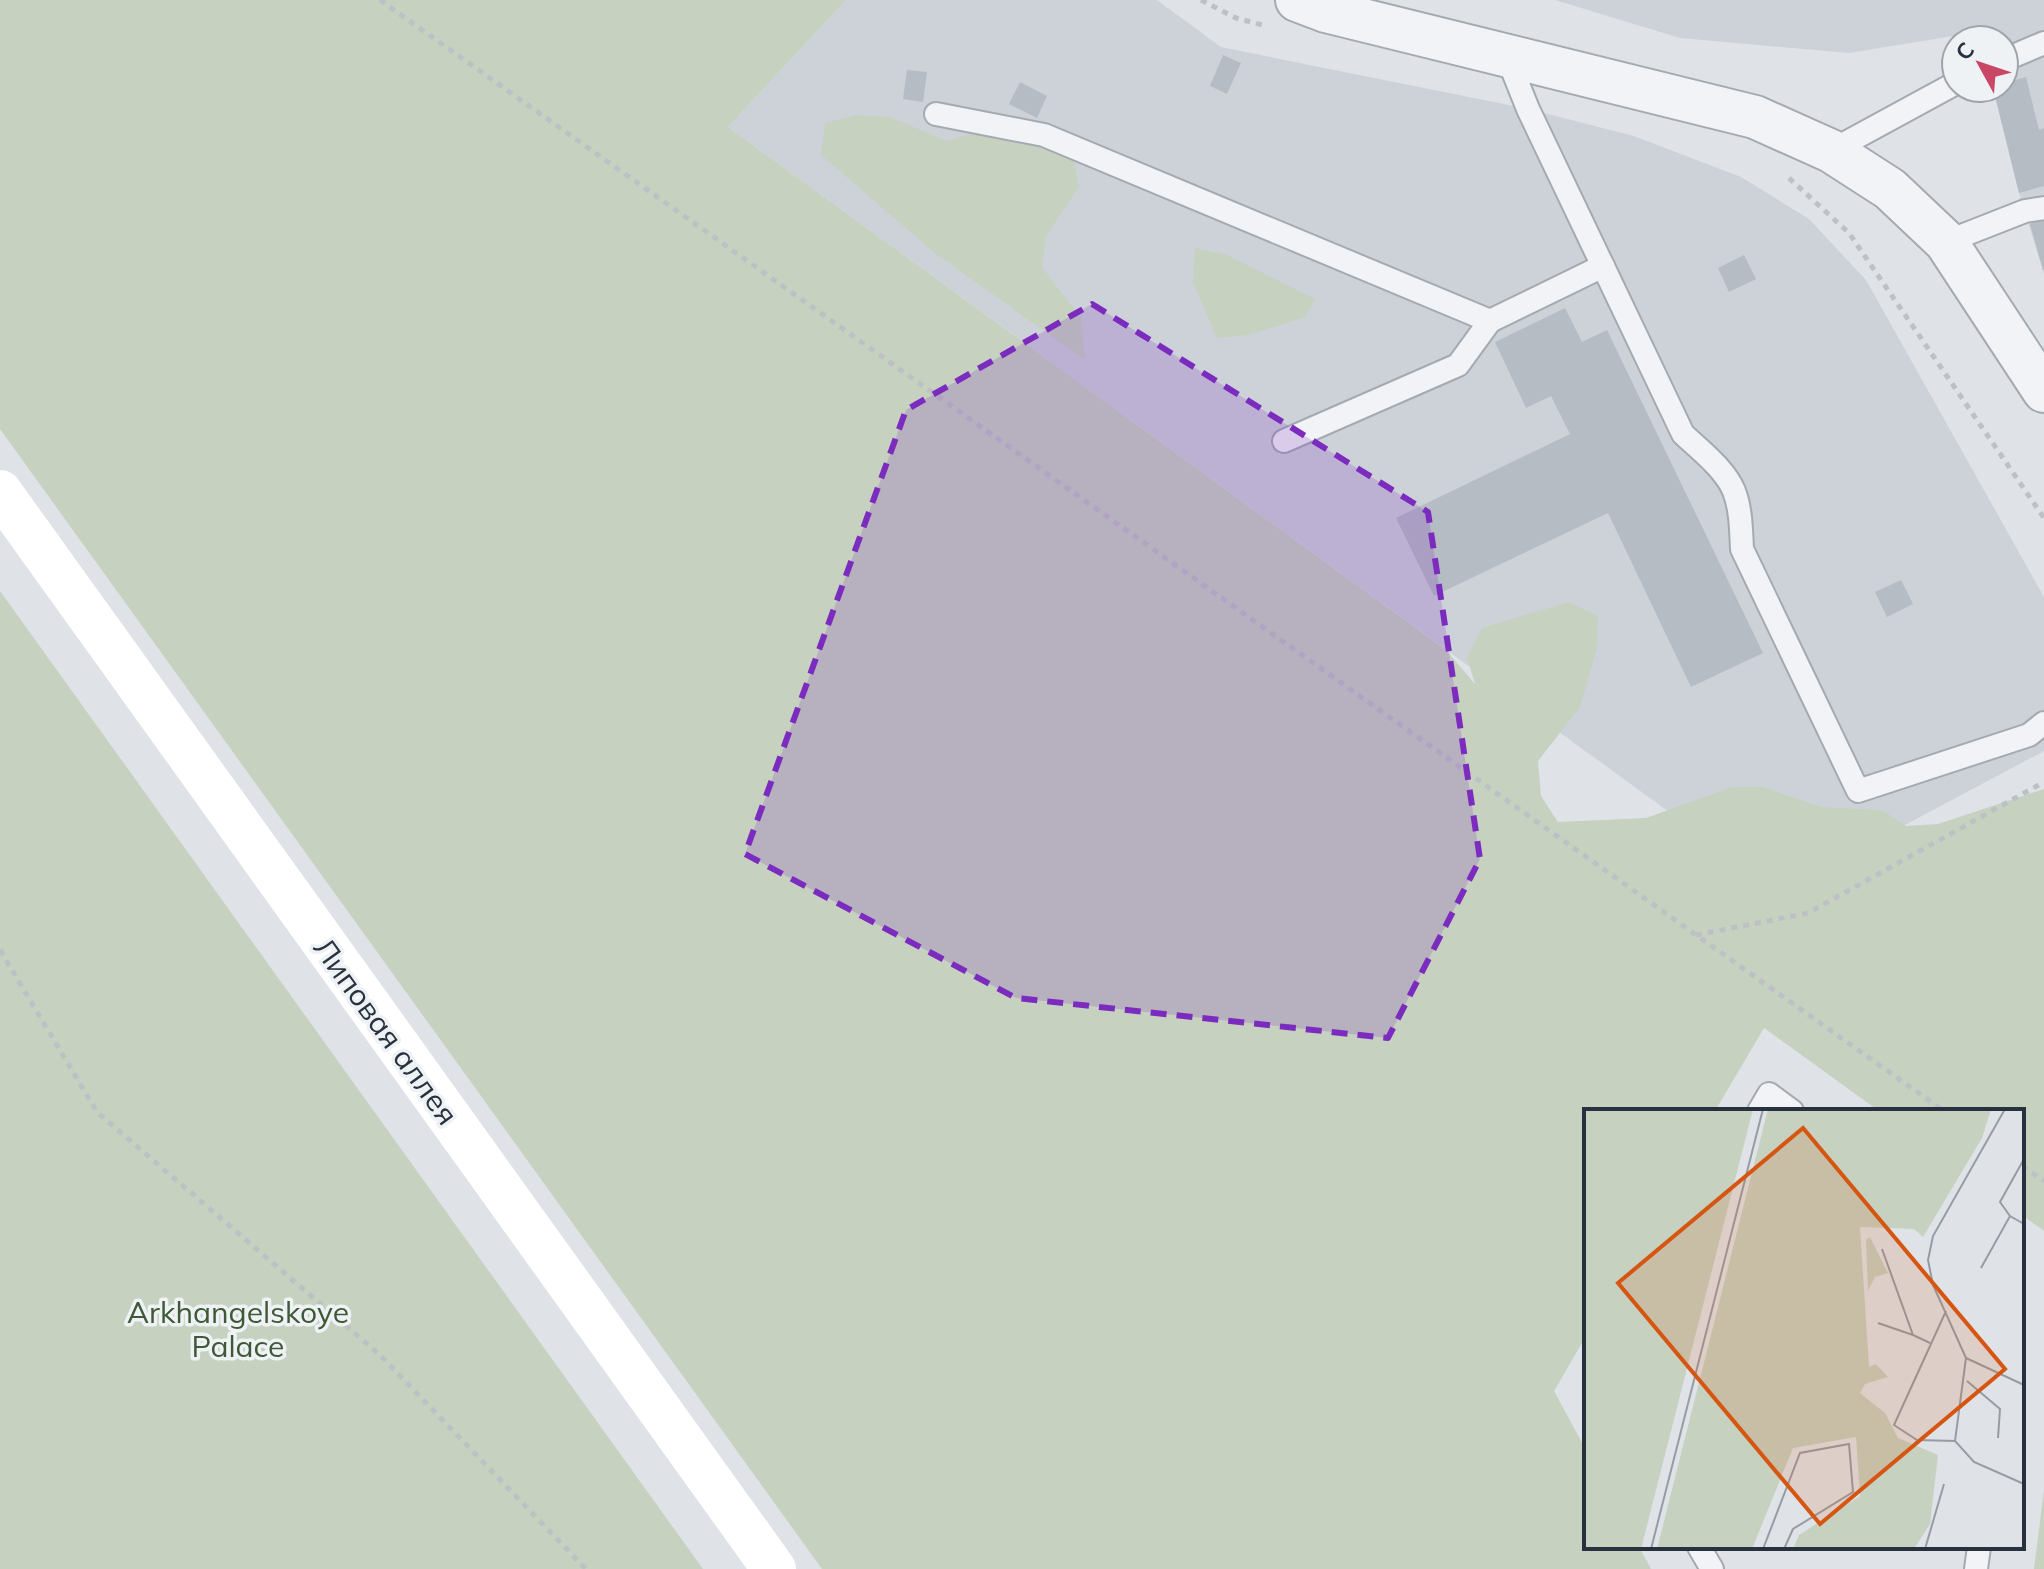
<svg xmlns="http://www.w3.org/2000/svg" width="2044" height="1569" font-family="Mulish,sans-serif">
<rect width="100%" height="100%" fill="#dfe3e8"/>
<!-- built -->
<g fill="#cdd2d9">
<polygon points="846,0 1157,0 1221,47 1528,109 1634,136 1741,177 1809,219 1866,280 2044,597 2044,751 1779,892 728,127"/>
<polygon points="1555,0 2044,0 2044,274 2019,193 1993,88 2004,88 2004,40 1975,40 1972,33 1849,53 1680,38"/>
</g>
<!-- green -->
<g fill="#c6d1c0">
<polygon points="0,0 846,0 728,127 1446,650 1475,684 1467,658 1482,628 1569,602 1598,616 1597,648 1580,707 1538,761 1541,796 1558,822 1646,818 1732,787 1763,787 1821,807 1882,810 1906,826 1938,824 2044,789 2044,1231 2022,1215 2022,1111 1879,1111 1764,1028 1715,1111 1586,1111 1586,1336 1554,1391 1586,1450 1586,1547 1639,1547 1651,1569 822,1569 0,429"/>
<polygon points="856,115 890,117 947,141 979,131 1073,156 1079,187 1046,236 1042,267 1081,318 1085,360 936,254 821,155 825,123"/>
<polygon points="1195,248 1227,255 1315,299 1306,317 1247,335 1217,338 1193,282"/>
<polygon points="0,591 703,1569 0,1569"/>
<polygon points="2044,1490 2044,1569 2034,1569"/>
</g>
<!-- building -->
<g fill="#b6bcc4">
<polygon points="1223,55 1241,63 1227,94 1210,86"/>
<polygon points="907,70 927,72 923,102 903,99"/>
<polygon points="2026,77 2039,130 2044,128 2044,186 2019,193 1993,88 2004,88 2004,83"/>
<polygon points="1020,82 1047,96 1037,118 1009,104"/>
<polygon points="2044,220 2044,270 2043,270 2030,224"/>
<polygon points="1744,255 1756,279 1729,292 1718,268"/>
<polygon points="1565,308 1582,342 1607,330 1763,653 1691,687 1608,513 1434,596 1396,518 1570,434 1551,396 1526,408 1495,342"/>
<polygon points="1901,580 1913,604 1887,617 1875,592"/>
</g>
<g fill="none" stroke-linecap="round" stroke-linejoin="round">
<!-- lane casing -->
<g stroke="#a4aab2" stroke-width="26">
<g id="lane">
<path d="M 1506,54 L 1528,109 L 1683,434 C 1700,450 1725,469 1734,491 C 1741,509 1741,530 1742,549 L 1858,791 L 2029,735 L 2044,723"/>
<polyline points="2004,60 2044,43"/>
<polyline points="936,114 1044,135 1490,321 1603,266"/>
<polyline points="1831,151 1956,83"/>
<polyline points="1946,242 2025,211 2044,208"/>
<polyline points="1284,441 1458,365 1490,321"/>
<polyline points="1759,1111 1769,1094 1792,1111"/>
<polyline points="1699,1547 1712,1569"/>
<polyline points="1976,1569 1979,1547"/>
</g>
</g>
<!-- street casing -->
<g stroke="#a4aab2" stroke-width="46">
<polyline id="street" points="1297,0 1326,11 1755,117 1831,151 1890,189 1946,242 2044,391"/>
</g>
<!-- path -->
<g stroke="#bdc1c6" stroke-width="5" stroke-dasharray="6 6" stroke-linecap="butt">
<polyline points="380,0 1944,1111"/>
<polyline points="1201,0 1236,18 1266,26"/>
<polyline points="1789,178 1849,233 2044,518"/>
<polyline points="1696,935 1808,913 2044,782"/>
<polyline points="0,950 97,1112 380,1355 586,1569"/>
<polyline points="2022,1166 2044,1181"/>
</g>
<!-- lane -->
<use href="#lane" stroke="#f1f3f6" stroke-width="22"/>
<!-- street -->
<use href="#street" stroke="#f1f3f6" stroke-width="42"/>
<!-- secondary -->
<polyline stroke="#fff" stroke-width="44" points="0,492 774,1569"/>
</g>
<!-- marked area -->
<path fill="#7b2cbf" fill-opacity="0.2" stroke="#7b2cbf" stroke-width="6" stroke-dasharray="16 10" stroke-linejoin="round" d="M 1092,304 L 1428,512 L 1480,859 L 1388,1038 L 1016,998 L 745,854 L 906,410 Z"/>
<g text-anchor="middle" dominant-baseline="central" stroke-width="7" stroke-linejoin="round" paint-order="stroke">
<!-- street labels -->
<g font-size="30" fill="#28323e" stroke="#eef2f5">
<text transform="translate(386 1031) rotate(54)">Липовая аллея</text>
</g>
<!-- park labels -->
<g font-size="30" fill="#3f5936" stroke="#eef2f5">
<text x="238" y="1312">Arkhangelskoye<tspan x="238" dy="34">Palace</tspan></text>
</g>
</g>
<!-- overview -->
<g transform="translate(1584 1109)">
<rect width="440" height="440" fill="#dfe3e8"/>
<path d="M 0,0 L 169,0 L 57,440 L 0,440 ZM 184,0 L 407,0 L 398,29 L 339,128 L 330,120 L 276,118 L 285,258 L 292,255 L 304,268 L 281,275 L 276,284 L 301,304 L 314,329 L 354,346 L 346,415 L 330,440 L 209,440 L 215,426 L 276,387 L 272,328 L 209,339 L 168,440 L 73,440 ZM 286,128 L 304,164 L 291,168 L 284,182 L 282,131 Z" fill="#c6d1c0"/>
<path fill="none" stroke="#969ca4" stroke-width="2" d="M 421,0 L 349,127 L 344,151 L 349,176 L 382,249 L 371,332 L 390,353 L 440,375M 426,107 L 416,93 L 440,50M 298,140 L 329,226 L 346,234M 397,159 L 426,107 L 440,115M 362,202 L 310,316 L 333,331 L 371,332M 294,214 L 329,226M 382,249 L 440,276M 383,272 L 416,300 L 414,329M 67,440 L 179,0M 179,440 L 216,344 L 265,335 L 269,383 L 209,420 L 200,440M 341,440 L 360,375"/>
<path fill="#d55511" fill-opacity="0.15" stroke="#d55511" stroke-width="4" d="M 219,19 L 421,260 L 236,415 L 34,174 Z"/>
<rect width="440" height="440" fill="none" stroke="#28323e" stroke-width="4"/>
</g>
<!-- north arrow -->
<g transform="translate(1980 64) rotate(310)"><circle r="38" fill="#eef2f5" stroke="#9fa5ac" stroke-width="2"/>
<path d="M0-6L14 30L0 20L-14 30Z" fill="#c94765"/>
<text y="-12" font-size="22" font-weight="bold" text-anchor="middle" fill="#28323e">С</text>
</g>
</svg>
